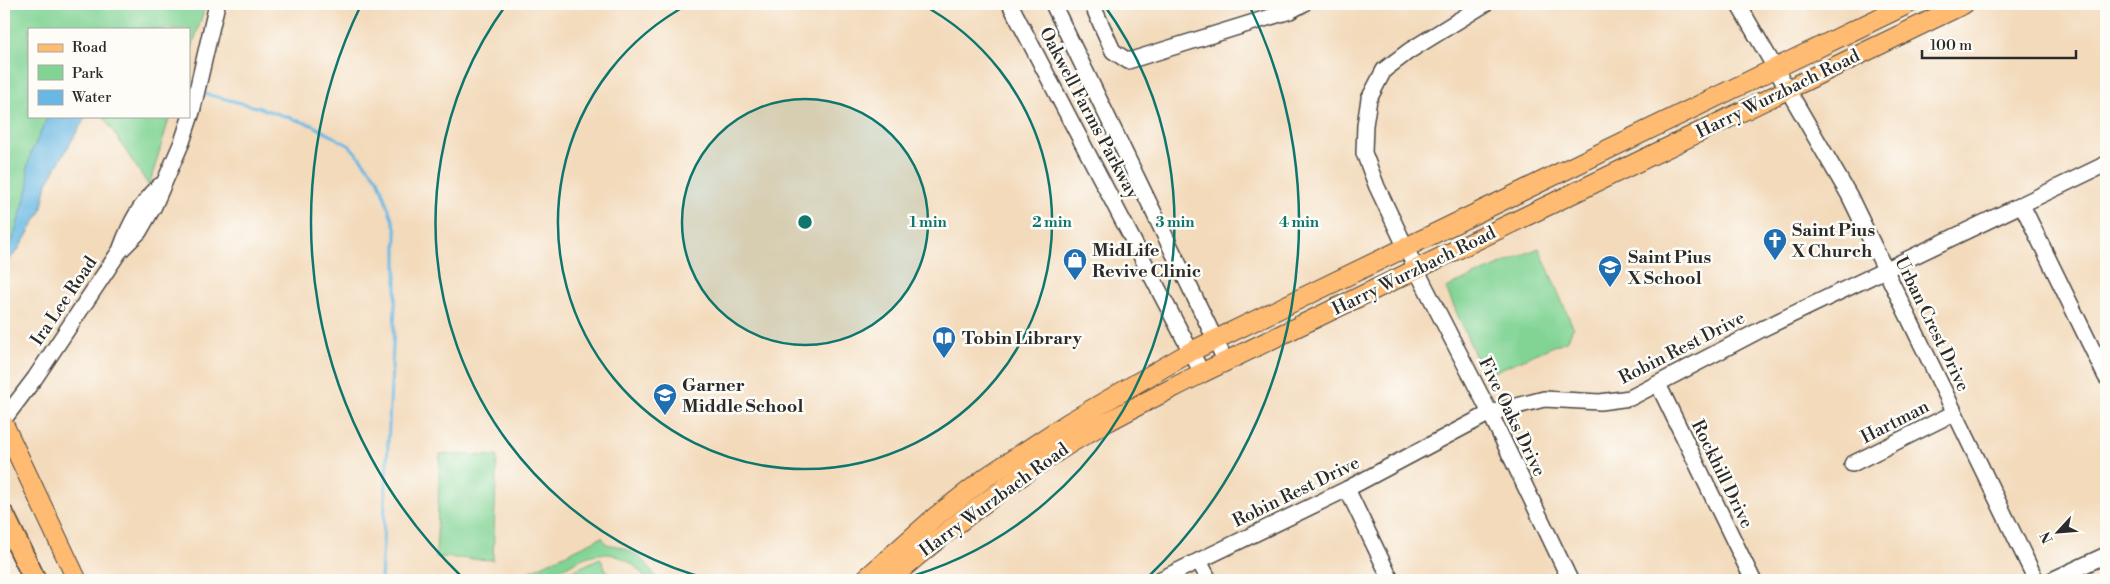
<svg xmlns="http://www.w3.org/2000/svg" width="2110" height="584" font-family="'Libre Bodoni',serif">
<rect width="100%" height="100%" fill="#fdfcf7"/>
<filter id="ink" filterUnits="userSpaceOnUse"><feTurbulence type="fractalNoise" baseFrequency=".02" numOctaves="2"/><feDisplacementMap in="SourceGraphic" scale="10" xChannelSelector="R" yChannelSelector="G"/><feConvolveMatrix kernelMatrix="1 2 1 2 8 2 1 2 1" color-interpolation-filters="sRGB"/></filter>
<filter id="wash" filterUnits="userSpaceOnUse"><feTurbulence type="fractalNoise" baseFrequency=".0096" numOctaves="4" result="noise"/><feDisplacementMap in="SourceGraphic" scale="20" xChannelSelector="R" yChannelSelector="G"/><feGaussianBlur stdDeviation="1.12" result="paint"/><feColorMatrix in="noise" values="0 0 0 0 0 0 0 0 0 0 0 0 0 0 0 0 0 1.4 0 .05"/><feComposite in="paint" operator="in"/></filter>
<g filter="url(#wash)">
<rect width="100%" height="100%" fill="#f3dabb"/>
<!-- green -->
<g fill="#82d495" stroke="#568060">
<polygon points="4,4 206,4 189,57 189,29 29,29 29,116 86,116 47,183 41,211 18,250 4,266"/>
<polygon points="103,116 170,116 149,186"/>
<polygon points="1539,248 1573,327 1568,340 1484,376 1446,288"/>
<polygon points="440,454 497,456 493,560 436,557"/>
<path d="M 602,537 L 606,544 C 630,547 646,558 657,580 L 646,580 C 641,571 633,564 624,559 C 587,541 567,574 536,580 C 528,582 519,580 512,580 Z"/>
<polygon points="600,558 611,580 554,580"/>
</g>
<!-- water -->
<polygon fill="#68b8e3" stroke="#4a7287" points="48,116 86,116 47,183 41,211 18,250 4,266 4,251 12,242 29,185 27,168 31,153"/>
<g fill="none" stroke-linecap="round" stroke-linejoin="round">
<!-- stream -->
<g stroke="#68b8e3" stroke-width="3">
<polyline points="189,88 189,89"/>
<polyline points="206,94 260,108 312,125 350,146 378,179 396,230 396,288 381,580"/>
</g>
</g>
</g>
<g filter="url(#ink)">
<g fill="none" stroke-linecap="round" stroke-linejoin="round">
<!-- minor casing -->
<g stroke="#494541" stroke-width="18">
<g id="minor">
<polyline points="1010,4 1202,373"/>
<polyline points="1053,4 1226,362"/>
<polyline points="1092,4 1113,51 1128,61 1290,11 1303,4"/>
<polyline points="1485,4 1409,51 1384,70 1369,99 1365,125 1364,153 1377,187 1417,271 1490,413 1570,580"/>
<polyline points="1738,4 1849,195 2036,580"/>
<polyline points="2022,205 2106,377"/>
<path d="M 121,248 C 131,221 139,207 159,186"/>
<polyline points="1658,384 1753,580"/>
<polyline points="4,419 35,378 119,252 139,232 154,206 182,142 192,112 217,4"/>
<polyline points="1852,464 1954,413"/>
<polyline points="1347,489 1391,580"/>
<polyline points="1199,561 1209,580"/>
<polyline points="1159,580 1347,489 1490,413 1544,399 1600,402 1630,398 1764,328 2106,164"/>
<polyline points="2052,580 2106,555"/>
</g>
</g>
<!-- major casing -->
<g stroke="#494541" stroke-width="21">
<g id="major">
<polyline points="4,425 77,580"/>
<polyline points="864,580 935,517 988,476 1068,423 1192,351 1908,4"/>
<path d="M 889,580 C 939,537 991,496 1046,459 C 1094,426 1150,400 1202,373 L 1964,4"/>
</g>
</g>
<!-- highway casing -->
<g stroke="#494541" stroke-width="24">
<polyline id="highway" points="4,516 35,580"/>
</g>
<!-- minor -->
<use href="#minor" stroke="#fff" stroke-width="15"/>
<!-- major -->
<use href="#major" stroke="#ffbb71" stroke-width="19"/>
<!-- highway -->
<use href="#highway" stroke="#ffbb71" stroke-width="21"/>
</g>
</g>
<!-- distance rings -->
<circle cx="805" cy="222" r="123" fill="#0f766e" fill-opacity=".12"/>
<g fill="none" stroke="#0f766e" stroke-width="2.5">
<circle cx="805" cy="222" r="123"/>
<path d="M921 4A247 247 0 1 1 689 4"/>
<path d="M712 580A370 370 0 0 1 506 5M1104 5A370 370 0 0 1 898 580"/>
<path d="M462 577A494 494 0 0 1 361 5M1249 5A494 494 0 0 1 1148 577"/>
</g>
<!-- icons -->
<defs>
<g id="church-pin" transform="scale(1.25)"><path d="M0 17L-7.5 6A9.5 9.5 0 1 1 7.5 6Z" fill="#1f6fb2" stroke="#fdfcf7"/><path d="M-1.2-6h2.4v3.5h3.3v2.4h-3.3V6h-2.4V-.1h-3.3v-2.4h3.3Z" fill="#fff"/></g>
<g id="shop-pin" transform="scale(1.25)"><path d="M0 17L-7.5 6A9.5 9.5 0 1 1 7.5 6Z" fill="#1f6fb2" stroke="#fdfcf7"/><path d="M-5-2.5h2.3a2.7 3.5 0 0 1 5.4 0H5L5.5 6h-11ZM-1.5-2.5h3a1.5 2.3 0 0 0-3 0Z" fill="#fff"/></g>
<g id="school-pin" transform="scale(1.25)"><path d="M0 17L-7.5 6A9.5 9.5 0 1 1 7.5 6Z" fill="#1f6fb2" stroke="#fdfcf7"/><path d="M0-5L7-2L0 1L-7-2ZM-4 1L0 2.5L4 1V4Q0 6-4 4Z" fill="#fff"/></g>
<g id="library-pin" transform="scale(1.25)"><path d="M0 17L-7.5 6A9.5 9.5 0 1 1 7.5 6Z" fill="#1f6fb2" stroke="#fdfcf7"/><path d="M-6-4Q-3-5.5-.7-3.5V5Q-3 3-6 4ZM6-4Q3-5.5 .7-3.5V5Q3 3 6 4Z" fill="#fff"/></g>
</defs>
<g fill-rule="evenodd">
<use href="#church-pin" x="1775" y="240"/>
<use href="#shop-pin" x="1075" y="260"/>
<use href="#school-pin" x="1610" y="267"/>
<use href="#library-pin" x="944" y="338"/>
<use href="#school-pin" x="665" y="395"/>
</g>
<g text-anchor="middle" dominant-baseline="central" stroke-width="5" stroke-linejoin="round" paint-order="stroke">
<!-- street labels -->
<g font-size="18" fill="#2b2b2b" stroke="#fdfcf7">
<text transform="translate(1778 94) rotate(-26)">Harry Wurzbach Road</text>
<text transform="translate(1089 113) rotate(62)">Oakwell Farms Parkway</text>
<text transform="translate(1414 271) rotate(-26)">Harry Wurzbach Road</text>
<text transform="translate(64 301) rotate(-56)">Ira Lee Road</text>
<text transform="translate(1932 324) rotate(64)">Urban Crest Drive</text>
<text transform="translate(1682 348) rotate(-27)">Robin Rest Drive</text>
<text transform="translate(1512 417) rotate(64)">Five Oaks Drive</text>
<text transform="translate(1895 422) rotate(-27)">Hartman</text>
<text transform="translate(1722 474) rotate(64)">Rockhill Drive</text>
<text transform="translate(1296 492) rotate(-26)">Robin Rest Drive</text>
<text transform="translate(994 500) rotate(-36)">Harry Wurzbach Road</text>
</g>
<!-- poi labels -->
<g font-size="18" font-weight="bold" fill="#2b2b2b" stroke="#fdfcf7" text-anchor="start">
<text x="1792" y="230">Saint Pius<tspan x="1792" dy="21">X Church</tspan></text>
<text x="1092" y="250">MidLife<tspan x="1092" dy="21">Revive Clinic</tspan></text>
<text x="1628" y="257">Saint Pius<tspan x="1628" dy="21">X School</tspan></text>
<text x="962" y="338">Tobin Library</text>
<text x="682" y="385">Garner<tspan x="682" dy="21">Middle School</tspan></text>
</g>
</g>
<circle cx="805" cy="222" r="8" fill="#0f766e" stroke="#fdfcf7" stroke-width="2.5"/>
<g font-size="15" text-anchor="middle" font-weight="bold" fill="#0f766e" stroke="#fdfcf7" stroke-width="5" stroke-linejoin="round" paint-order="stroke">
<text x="928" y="227">1 min</text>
<text x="1052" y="227">2 min</text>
<text x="1175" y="227">3 min</text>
<text x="1299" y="227">4 min</text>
</g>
<!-- margin -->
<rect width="2110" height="584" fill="none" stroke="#fdfcf7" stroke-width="20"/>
<!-- legend -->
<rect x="28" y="28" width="162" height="90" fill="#fdfcf7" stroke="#a9a8a5"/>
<rect x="38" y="44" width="25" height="8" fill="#ffbb71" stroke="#a9a8a5"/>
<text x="72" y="52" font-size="15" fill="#2b2b2b">Road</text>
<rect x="38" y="65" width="25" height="15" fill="#82d495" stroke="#a9a8a5"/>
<text x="72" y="78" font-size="15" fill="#2b2b2b">Park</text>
<rect x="38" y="90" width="25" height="15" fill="#68b8e3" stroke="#a9a8a5"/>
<text x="72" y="102" font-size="15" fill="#2b2b2b">Water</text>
<!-- north arrow -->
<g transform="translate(2058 532) rotate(244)" stroke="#fdfcf7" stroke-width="4" paint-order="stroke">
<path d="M0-4L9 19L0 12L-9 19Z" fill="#2b2b2b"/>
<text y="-8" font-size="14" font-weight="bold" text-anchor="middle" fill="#2b2b2b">N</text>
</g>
<!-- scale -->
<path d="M1922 50v8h154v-8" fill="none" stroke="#2b2b2b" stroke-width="2.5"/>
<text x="1930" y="50" font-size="15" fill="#2b2b2b" stroke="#fdfcf7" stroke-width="4" paint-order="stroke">100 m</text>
</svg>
